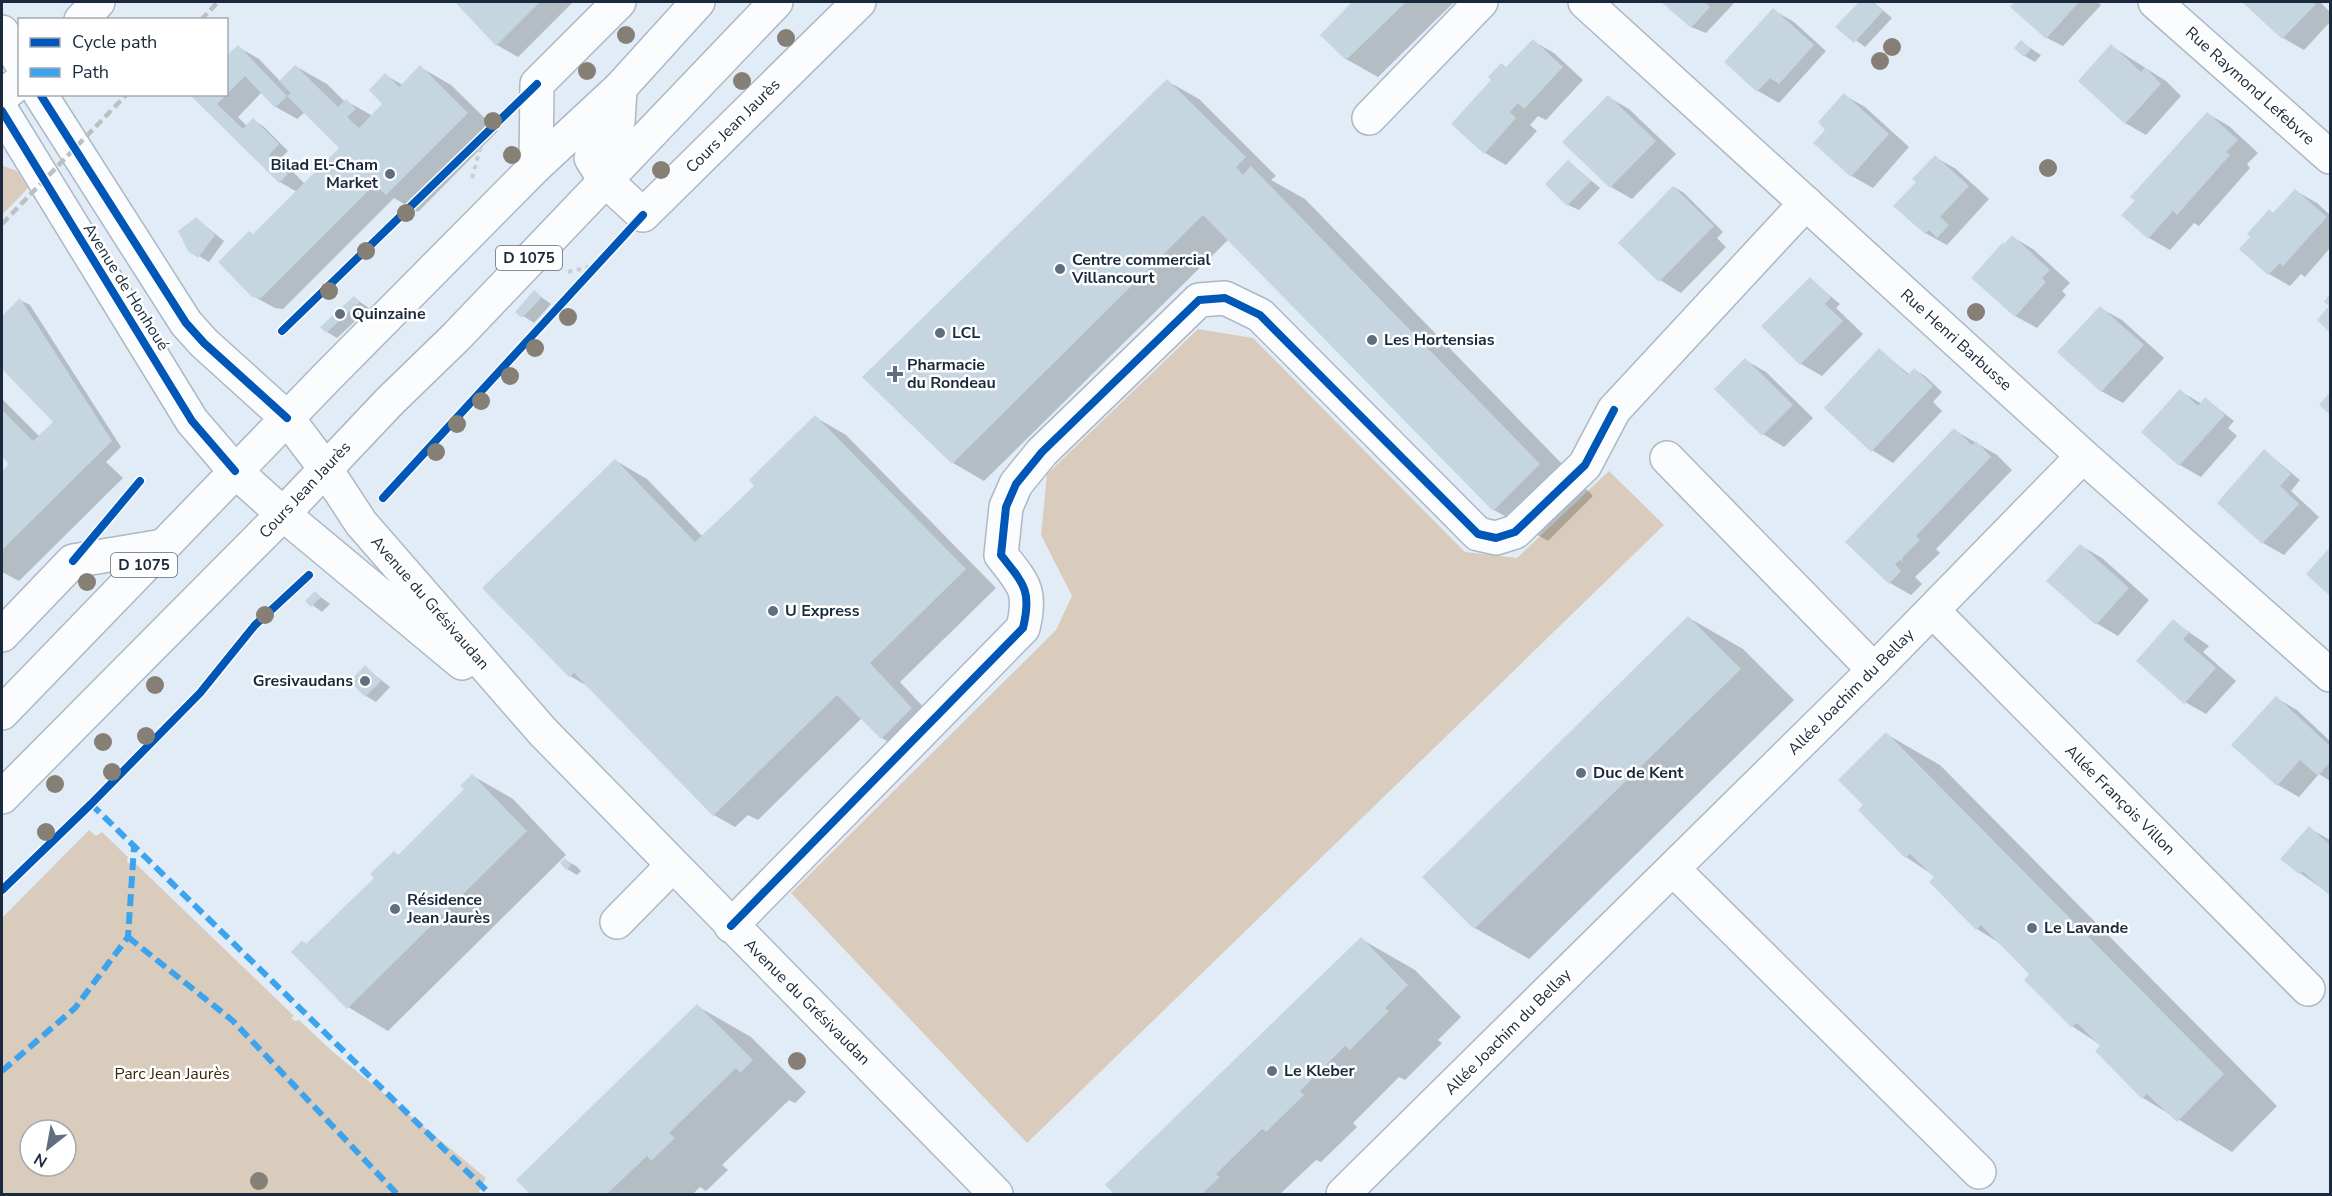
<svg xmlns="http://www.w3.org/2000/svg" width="2332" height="1196" font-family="'Nunito Sans',sans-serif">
<rect width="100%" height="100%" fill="#e2ecf6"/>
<!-- green -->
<g fill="#d9ccbc" fill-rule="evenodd">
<polygon points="3,166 17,171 28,188 2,215"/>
<polygon points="1198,329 1253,338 1465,552 1517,558 1609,471 1664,525 1027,1143 791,893 1056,630 1072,596 1041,535 1047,474"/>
<path d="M 89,830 L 96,836 L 102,832 L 128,857 L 127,861 L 134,868 L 135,863 L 294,1016 L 291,1018 L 295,1021 L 299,1020 L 332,1051 L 486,1178 L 479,1192 L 482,1194 L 2,1194 L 2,918 ZM 30,1130 L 66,1130 L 66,1166 L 30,1166 Z"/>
</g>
<!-- shadow -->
<g fill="#0003" fill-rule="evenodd">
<polygon points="457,2 573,2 518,57 497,45"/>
<polygon points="1355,2 1454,2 1378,77 1346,59 1322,35"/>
<polygon points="1663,2 1735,2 1706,33 1691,27"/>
<polygon points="1861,2 1873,2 1892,18 1865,47 1838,27"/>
<polygon points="2016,2 2097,2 2101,5 2063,46 2047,38 2012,7"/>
<polygon points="2245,2 2320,2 2330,12 2330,22 2304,50 2283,38"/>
<polygon points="1773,10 1794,22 1826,51 1779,103 1758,91 1726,62"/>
<polygon points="1533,41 1554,53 1583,80 1546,120 1538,116 1530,125 1537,131 1506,165 1485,153 1493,79 1508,68"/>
<polygon points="2021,42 2041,55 2035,62 2025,56"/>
<polygon points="2111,46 2166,81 2181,96 2146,135 2125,123"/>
<path d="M 238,47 L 259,59 L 281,82 L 295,66 L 327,84 L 345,102 L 346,101 L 373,116 L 384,104 L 385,75 L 403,85 L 420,67 L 451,85 L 498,131 L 418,212 L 394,198 L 283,309 L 275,308 L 253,296 L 254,235 L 297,192 L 280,182 L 191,95 L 226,94 L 226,58 ZM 262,92 L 276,107 L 297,119 L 305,112 L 345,153 L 305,184 L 280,159 L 288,151 L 263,126 L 253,120 L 247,126 L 238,117 Z"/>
<polygon points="1167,81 1199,99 1276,176 1271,180 1305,199 1593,496 1548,541 1494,510 1229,239 984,481 953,463"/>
<polygon points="1844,95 1865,107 1909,147 1873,188 1852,176 1828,130"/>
<polygon points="1608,97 1629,109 1676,154 1632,199 1611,187"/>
<polygon points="2208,114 2229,126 2258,153 2247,164 2250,168 2199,226 2194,223 2170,250 2149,238 2123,215"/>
<polygon points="1935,157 1956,169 1989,199 1947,245 1925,233"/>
<polygon points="1569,162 1600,188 1579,210 1568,205"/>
<polygon points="1674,187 1684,193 1723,232 1717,238 1726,247 1681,293 1660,280"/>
<polygon points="2296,191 2317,203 2330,215 2330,248 2305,277 2301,274 2290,286 2269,274 2252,237"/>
<polygon points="197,219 224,241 209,262 189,250"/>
<polygon points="2012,237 2033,249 2070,283 2062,291 2066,295 2037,328 2015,316 2005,245"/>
<polygon points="1810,279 1840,304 1836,308 1863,334 1822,376 1801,364 1763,326"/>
<polygon points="534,292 551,304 534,323 517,312"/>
<polygon points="354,298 369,308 337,338 327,332"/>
<polygon points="20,300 30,305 121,447 106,462 123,478 19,581 2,572 2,473 11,464 2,455 2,399 40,437 63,428 2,366 2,318"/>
<polygon points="2100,308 2122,320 2164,358 2123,403 2101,391"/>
<polygon points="1879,350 1910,375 1915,370 1925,376 1942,392 1933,402 1942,411 1893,463 1872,450"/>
<polygon points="1745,360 1766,372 1813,418 1784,447 1763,434"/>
<polygon points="2180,391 2202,404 2206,399 2234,421 2228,428 2237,436 2201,477 2180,465 2143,432"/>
<polygon points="815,417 846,435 996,588 900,682 942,727 913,756 882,738 862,718 758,820 748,815 735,827 714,815 591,688 570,676 616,461 647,479 703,537 756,486"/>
<polygon points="1954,430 1997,455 2012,470 1936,549 1940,553 1915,577 1922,584 1911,595 1890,583 1897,488"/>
<polygon points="2265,451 2300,480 2291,491 2319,517 2284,555 2263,543 2219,503"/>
<polygon points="2081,546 2102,558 2149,600 2118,636 2096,623"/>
<polygon points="2330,549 2330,594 2308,574"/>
<polygon points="315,593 330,604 322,612 307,601"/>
<polygon points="1689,618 1743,649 1794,700 1529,959 1475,928"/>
<polygon points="2173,621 2209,646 2203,652 2236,681 2206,714 2185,702"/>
<polygon points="365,667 390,687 376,702 366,696"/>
<polygon points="2276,698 2297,710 2330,741 2330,781 2319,774 2299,797 2278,785"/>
<polygon points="1886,734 1940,765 2277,1106 2232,1152 2143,1098 2102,1046 2072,1026 2031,974 2001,944 1977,929 1936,877 1906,857 1865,805"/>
<polygon points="473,776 513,799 566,855 388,1031 348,1007 302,942 308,945 466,789"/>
<polygon points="2309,828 2330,840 2330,894 2300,873"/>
<polygon points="565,860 576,866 581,871 577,875 567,869"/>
<polygon points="1361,939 1415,970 1461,1017 1438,1040 1442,1043 1405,1080 1399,1077 1353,1123 1357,1127 1321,1162 1316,1160 1280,1194 1116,1194 1108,1185"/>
<polygon points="697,1006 751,1037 806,1092 795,1103 789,1100 722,1165 728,1170 706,1191 700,1187 693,1194 532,1194 518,1180"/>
</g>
<!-- building -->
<g fill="#c6d6e1">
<polygon points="455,2 540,2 496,46"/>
<polygon points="1352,2 1406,2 1346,60 1320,35"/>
<polygon points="1661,2 1705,2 1710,7 1691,28"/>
<polygon points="1859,2 1872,2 1883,11 1854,43 1835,27"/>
<polygon points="2014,2 2079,2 2046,39 2010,7"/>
<polygon points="2242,2 2313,2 2316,4 2282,39"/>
<polygon points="1773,8 1814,45 1779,84 1770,78 1757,92 1724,62"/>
<polygon points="1533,39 1563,67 1524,109 1518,103 1510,112 1516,118 1484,154 1451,124 1491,80 1488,77 1501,63 1506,67"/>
<polygon points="2021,40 2031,49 2024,57 2014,48"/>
<polygon points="2111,44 2141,72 2145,67 2161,84 2125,124 2078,81"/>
<polygon points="238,45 287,96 275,108 245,76 217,104 243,129 253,118 279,144 269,155 288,174 279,183 189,94 226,94 226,56"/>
<polygon points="295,65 338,107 346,99 356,109 347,117 359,128 382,104 369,90 385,73 399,87 420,65 468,113 386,195 375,184 261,298 252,297 218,262 249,231 253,234 339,148 287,96 291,93 279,81"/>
<polygon points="1167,79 1246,157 1236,167 1243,175 1251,166 1540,464 1493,511 1203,215 952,464 862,377"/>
<polygon points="1844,93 1889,134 1851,177 1813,143 1825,130 1818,122"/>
<polygon points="1608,95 1656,141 1610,188 1562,142"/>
<polygon points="2207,112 2238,140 2226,152 2230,155 2177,215 2173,211 2148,239 2121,215 2135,201 2130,197"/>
<polygon points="1935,155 1969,186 1940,217 1949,225 1937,238 1929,230 1925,234 1893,206 1916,182 1912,179"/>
<polygon points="1568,160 1591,181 1567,206 1545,184"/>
<polygon points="1673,186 1714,226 1659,282 1618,243"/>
<polygon points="2295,189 2327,217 2283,266 2280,263 2268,275 2239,249 2250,237 2247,234 2269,209 2273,213"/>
<polygon points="196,217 215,235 198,258 188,251 178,231"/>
<polygon points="2012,235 2050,270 2042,278 2046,282 2015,317 1971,278 2003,242 2004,244"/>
<polygon points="1810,277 1831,297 1825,304 1843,321 1800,365 1761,326"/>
<polygon points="534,290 542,297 522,318 515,312"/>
<polygon points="2330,294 2330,333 2317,320 2329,306 2324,302"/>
<polygon points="354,296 360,302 326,333 320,327"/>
<polygon points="20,298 112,441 2,550 2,471 9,464 2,457 2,410 33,441 53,422 2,369 2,316"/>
<polygon points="2100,306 2144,345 2101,392 2057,352"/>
<polygon points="1879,348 1908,375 1914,368 1933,386 1871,452 1824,408"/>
<polygon points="1745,358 1793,405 1762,436 1714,389"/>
<polygon points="2180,389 2198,406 2205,397 2225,415 2179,466 2141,432"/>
<polygon points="2330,392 2330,415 2319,405"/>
<polygon points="815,415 966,569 870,663 912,708 881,739 837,695 713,816 574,673 569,677 482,588 615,459 695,542 754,486 749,480"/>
<polygon points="1954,428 1972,445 1976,441 1991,457 1916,536 1920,540 1902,558 1903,563 1900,560 1895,564 1901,571 1889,584 1845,542"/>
<polygon points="2264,449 2291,474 2280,486 2299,504 2262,544 2217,503"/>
<polygon points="2080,544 2129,588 2096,625 2046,581"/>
<polygon points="2330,547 2330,596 2306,574"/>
<polygon points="315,591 321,597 311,607 305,601"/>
<polygon points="1688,616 1741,669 1474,929 1422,877"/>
<polygon points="2173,619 2189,633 2183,639 2216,668 2184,704 2136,661"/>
<polygon points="365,665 381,681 365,697 350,681"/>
<polygon points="2276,696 2330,746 2330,762 2318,776 2300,760 2277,786 2231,745"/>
<polygon points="1886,732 2224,1074 2177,1122 2147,1094 2142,1099 2095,1051 2100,1046 2077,1023 2071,1027 2024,980 2029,974 1981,925 1976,930 1929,882 1934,877 1910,854 1905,858 1858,810 1863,805 1838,780"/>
<polygon points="472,774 527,831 347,1009 291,952 302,940 306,944 374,878 370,874 394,851 398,855 464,789 460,786"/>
<polygon points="2309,826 2330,845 2330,896 2302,871 2299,874 2280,859"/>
<polygon points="565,858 571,865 566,870 560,863"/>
<polygon points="1361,937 1408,985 1385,1008 1389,1011 1350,1050 1345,1046 1300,1091 1304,1095 1266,1132 1262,1129 1216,1174 1220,1177 1202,1194 1114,1194 1105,1185"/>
<polygon points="697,1004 753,1060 740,1073 736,1068 669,1133 675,1138 651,1161 647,1156 607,1194 530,1194 516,1180"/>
</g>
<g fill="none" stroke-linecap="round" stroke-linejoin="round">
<!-- minor casing -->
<g stroke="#adb8c5" stroke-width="36">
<g id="minor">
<polyline points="1585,2 2083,456 2330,675"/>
<polyline points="2155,2 2330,157"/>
<polyline points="81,20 98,2"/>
<polyline points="2,96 20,82"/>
<polyline points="1369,118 1481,2"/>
<polyline points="536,166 537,84 619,2"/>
<polyline points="605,180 643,215 859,2"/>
<polyline points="1667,458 1874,670"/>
<polyline points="325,468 361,523 543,732 996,1194"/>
<polyline points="283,514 462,663"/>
<polyline points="1933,611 2308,989"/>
<polyline points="2,635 73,561 163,546"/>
<polyline points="1673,869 1979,1172"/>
<polyline points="617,922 673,865"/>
<path d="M 731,926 L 1023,628 C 1032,591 1024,584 1001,555 L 1006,507 L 1016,484 L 1042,452 L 1199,300 L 1225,298 L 1260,315 L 1478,534 L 1496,538 L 1515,532 L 1585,465 L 1614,410 L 1806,203"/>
<polyline points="1343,1194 1874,670 2083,456"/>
</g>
</g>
<!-- major casing -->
<g stroke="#adb8c5" stroke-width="36">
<g id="major">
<polyline points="2,32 20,61"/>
<polyline points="40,94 186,323 204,343 287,418 325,468"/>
<polyline points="2,111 192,421 235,471 283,514"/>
<polyline points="605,180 591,158 618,122 620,88"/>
<polyline points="2,713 326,378 536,166 620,88 698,2"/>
<polyline points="2,797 283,514 390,401 456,337 776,2"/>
</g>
</g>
<!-- path -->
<g stroke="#c9ced1" stroke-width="4" stroke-dasharray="4.5 4.5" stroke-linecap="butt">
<polyline points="472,178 484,135"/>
<polyline points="568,272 597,265"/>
</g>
<!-- minor -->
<use href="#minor" stroke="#fbfcfe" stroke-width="33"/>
<!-- major -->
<use href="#major" stroke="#fbfcfe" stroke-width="33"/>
<!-- rail -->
<g stroke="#bdc0c3" stroke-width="4.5" stroke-dasharray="9 4.5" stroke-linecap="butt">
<polyline points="201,20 218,2"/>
<polyline points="2,224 127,94"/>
</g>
<!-- quiet -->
<g stroke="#3da3ec" stroke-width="6" stroke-dasharray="12 6" stroke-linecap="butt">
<polyline points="91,804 490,1194"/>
<polyline points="128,937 233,1021 397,1194"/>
<polyline points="2,1071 75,1008 128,937 134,847"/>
</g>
<!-- cycleway casing -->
<g stroke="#fff" stroke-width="11">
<g id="cycleway">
<polyline points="40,94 186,323 204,343 287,418"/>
<polyline points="2,111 192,421 235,471"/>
<polyline points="282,331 537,84"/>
<polyline points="383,498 643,215"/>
<polyline points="73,561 140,481"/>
<polyline points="2,890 91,804 200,693 255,625 309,575"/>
<path d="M 731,926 L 1023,628 C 1032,591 1024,584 1001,555 L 1006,507 L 1016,484 L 1042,452 L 1199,300 L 1225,298 L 1260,315 L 1478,534 L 1496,538 L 1515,532 L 1585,465 L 1614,410"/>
</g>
</g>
<!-- cycleway -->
<use href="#cycleway" stroke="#0057b8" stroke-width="8"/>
</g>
<!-- trees -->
<g fill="#867f75">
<circle cx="626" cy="35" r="9"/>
<circle cx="786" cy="38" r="9"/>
<circle cx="1892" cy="47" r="9"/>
<circle cx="1880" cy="61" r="9"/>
<circle cx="587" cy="71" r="9"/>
<circle cx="742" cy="81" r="9"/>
<circle cx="493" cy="121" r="9"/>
<circle cx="512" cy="155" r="9"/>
<circle cx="2048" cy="168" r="9"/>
<circle cx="661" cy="170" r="9"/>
<circle cx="406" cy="213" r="9"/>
<circle cx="366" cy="251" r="9"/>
<circle cx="329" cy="291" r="9"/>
<circle cx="1976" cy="312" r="9"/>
<circle cx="568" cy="317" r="9"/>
<circle cx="535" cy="348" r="9"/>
<circle cx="510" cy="376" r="9"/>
<circle cx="481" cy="401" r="9"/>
<circle cx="457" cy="424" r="9"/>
<circle cx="436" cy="452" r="9"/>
<circle cx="87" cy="582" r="9"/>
<circle cx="265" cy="615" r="9"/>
<circle cx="155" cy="685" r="9"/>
<circle cx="146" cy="736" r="9"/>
<circle cx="103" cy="742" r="9"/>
<circle cx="112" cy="772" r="9"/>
<circle cx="55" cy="784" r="9"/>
<circle cx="46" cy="832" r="9"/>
<circle cx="797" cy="1061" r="9"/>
<circle cx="259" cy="1181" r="9"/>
</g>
<!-- markers -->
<g fill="#606e7d" stroke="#fff" stroke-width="2">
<circle cx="390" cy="174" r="6"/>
<circle cx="1060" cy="269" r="6"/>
<circle cx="340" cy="314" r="6"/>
<circle cx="940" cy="333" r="6"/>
<circle cx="1372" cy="340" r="6"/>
<path d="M892 365h6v6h6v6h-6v6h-6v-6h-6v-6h6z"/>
<circle cx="773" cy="611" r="6"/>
<circle cx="365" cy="681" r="6"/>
<circle cx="1581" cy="773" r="6"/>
<circle cx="395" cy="909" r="6"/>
<circle cx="2032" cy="928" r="6"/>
<circle cx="1272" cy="1071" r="6"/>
</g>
<g text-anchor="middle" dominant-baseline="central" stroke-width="5" stroke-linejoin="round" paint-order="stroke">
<!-- shield labels -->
<g fill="#fff" stroke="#5f6a76" stroke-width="1.5">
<rect x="496" y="246" width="66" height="24" rx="4.5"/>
<rect x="111" y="553" width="66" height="24" rx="4.5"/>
</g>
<g font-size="15" font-weight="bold" fill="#1a2a3c">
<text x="529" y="258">D 1075</text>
<text x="144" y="565">D 1075</text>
</g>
<!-- street labels -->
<g font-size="16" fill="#1a2a3c" stroke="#fff">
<text transform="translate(2250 86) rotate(42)">Rue Raymond Lefebvre</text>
<text transform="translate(733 126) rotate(-45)">Cours Jean Jaurès</text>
<text transform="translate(126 287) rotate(58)">Avenue de Honhoué</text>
<text transform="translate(1956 340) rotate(42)">Rue Henri Barbusse</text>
<text transform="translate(305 490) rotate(-47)">Cours Jean Jaurès</text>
<text transform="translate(430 603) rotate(49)">Avenue du Grésivaudan</text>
<text transform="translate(1851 692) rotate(-45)">Allée Joachim du Bellay</text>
<text transform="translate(2120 800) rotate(45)">Allée François Villon</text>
<text transform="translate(807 1002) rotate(45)">Avenue du Grésivaudan</text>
<text transform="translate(1508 1032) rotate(-45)">Allée Joachim du Bellay</text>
</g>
<!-- poi labels -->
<g font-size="16" font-weight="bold" fill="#1a2a3c" stroke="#fff" text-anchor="start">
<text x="378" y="165" text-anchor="end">Bilad El-Cham<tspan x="378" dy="18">Market</tspan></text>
<text x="1072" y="260">Centre commercial<tspan x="1072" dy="18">Villancourt</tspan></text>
<text x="352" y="314">Quinzaine</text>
<text x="952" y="333">LCL</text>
<text x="1384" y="340">Les Hortensias</text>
<text x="907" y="365">Pharmacie<tspan x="907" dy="18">du Rondeau</tspan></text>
<text x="785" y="611">U Express</text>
<text x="353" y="681" text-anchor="end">Gresivaudans</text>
<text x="1593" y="773">Duc de Kent</text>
<text x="407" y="900">Résidence<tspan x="407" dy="18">Jean Jaurès</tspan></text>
<text x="2044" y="928">Le Lavande</text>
<text x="1284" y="1071">Le Kleber</text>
</g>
<!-- park labels -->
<g font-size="16" fill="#3a260b" stroke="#fff">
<text x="172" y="1074">Parc Jean Jaurès</text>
</g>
</g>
<!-- border -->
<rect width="2332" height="1196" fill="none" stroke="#1a2a3c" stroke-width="6"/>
<!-- legend -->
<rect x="18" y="18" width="210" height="78" fill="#ffffff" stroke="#a3aab1" stroke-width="1.5"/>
<rect x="30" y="38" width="30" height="9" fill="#0057b8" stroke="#a3aab1" stroke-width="1.5"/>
<text x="72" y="48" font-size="18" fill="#1a2a3c">Cycle path</text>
<rect x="30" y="68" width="30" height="9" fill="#3da3ec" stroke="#a3aab1" stroke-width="1.5"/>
<text x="72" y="78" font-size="18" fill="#1a2a3c">Path</text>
<!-- north arrow -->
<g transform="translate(48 1148) rotate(211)"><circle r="28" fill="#ffffff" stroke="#a3aab1" stroke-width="1.5"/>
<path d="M0-4.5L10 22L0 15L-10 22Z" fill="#606e7d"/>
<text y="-9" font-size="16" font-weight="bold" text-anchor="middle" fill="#1a2a3c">N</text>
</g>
</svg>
